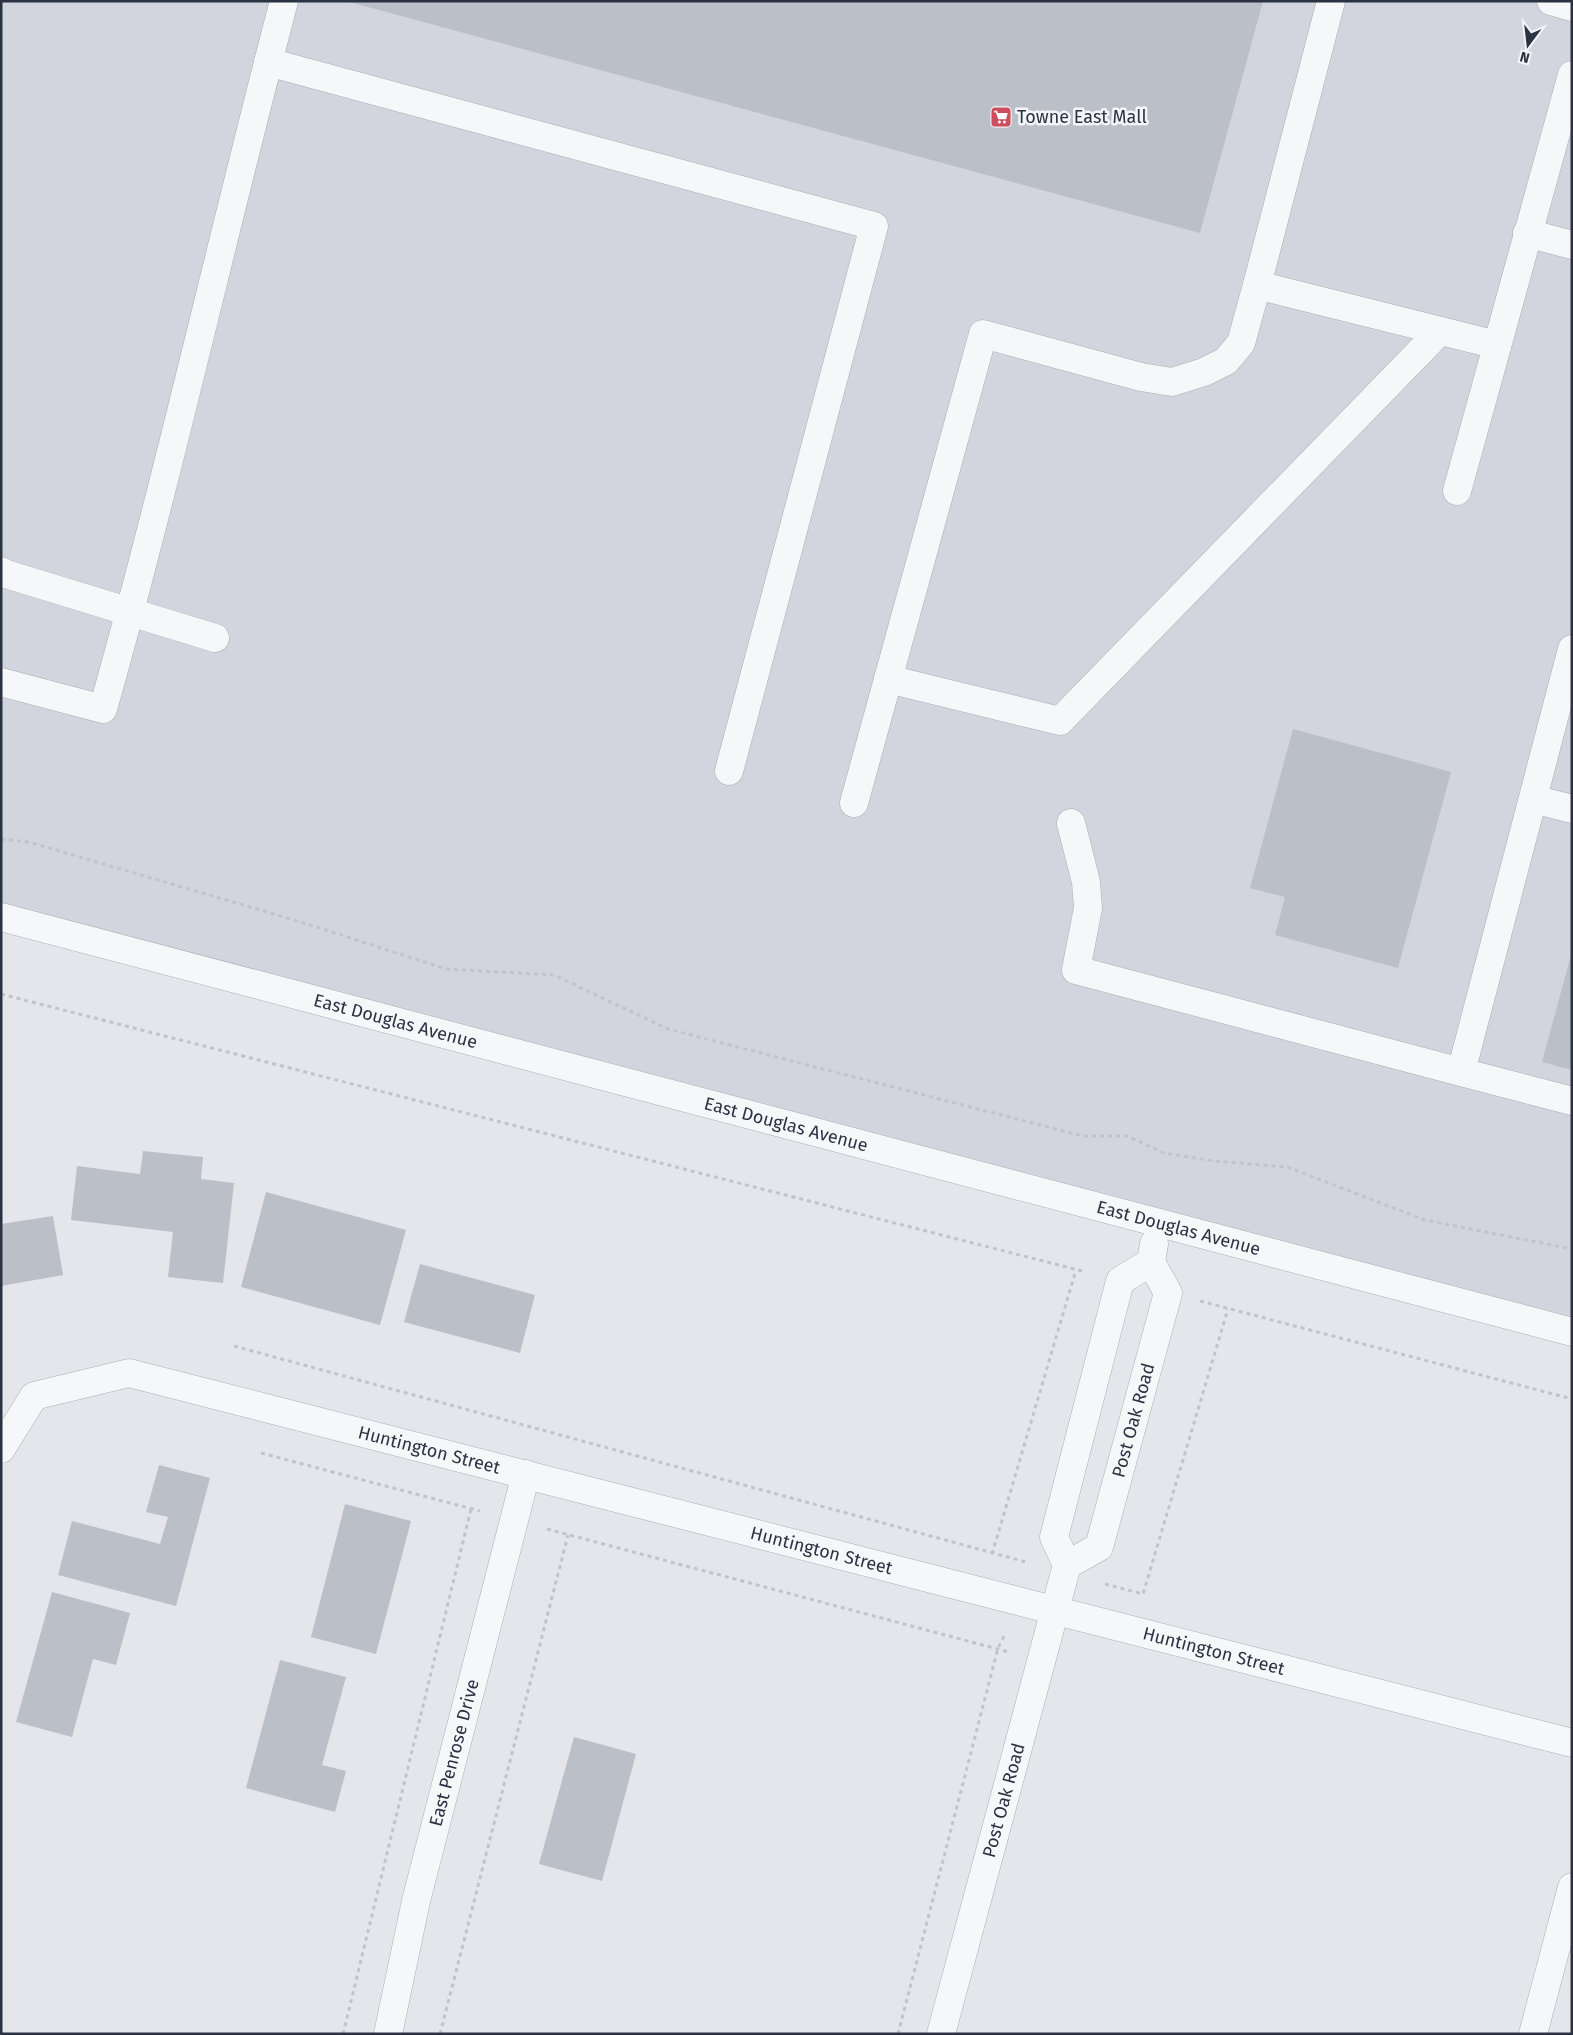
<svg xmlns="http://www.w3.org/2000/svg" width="1573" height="2035" font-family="'Fira Sans',sans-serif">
<rect width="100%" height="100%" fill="#e4e6eb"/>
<!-- built -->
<polygon fill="#d2d5dd" points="1,1 1572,1 1572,1330 1,918"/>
<!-- building -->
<g fill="#bbbfc8">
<polygon points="346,1 1263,1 1200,233"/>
<polygon points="1293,729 1451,772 1398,968 1275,935 1285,897 1250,888"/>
<polygon points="1571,955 1572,955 1572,1070 1542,1062"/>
<polygon points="143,1151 203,1157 201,1179 234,1183 223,1283 168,1277 173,1232 71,1220 77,1166 140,1174"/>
<polygon points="266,1192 406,1230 380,1325 241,1287"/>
<polygon points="53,1216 63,1275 1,1286 1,1224"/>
<polygon points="420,1264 535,1295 520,1353 404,1322"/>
<polygon points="159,1465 210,1478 176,1606 58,1575 72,1521 160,1544 168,1517 146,1512"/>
<polygon points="345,1504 411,1521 376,1654 311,1637"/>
<polygon points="52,1592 130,1613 116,1665 93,1659 72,1737 16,1722"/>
<polygon points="280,1660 346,1677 322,1765 346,1771 335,1812 246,1788"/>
<polygon points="574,1737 636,1754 602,1881 539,1864"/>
</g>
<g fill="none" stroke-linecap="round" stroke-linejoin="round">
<!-- minor casing -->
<g stroke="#a9adb5" stroke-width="29">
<g id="minor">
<polyline points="1331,1 1257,285 1497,345"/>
<polyline points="1551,1 1572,7"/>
<polyline points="268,62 874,226 729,771"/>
<polyline points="1527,233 1572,245"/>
<polyline points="1457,491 1572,75"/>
<polyline points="1,571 6,574 215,638"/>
<polyline points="1572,649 1461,1072 1572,1101"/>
<polyline points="888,679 1060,721 1440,331"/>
<path d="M 1,682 L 103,709 C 169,475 222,237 284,1"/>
<polyline points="1533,799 1572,809"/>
<polyline points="854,803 983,334 1141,377 1172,382 1204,372 1226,361 1241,343 1257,285"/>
<polyline points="1071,823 1086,882 1088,908 1076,970 1461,1072"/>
<path id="s1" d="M 1,917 L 1572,1332"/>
<path id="s2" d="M 1,1449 L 34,1396 L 129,1373 L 1572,1743"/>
<path id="s3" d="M 1067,1565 L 1099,1547 L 1168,1293 L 1151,1262 L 1154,1244"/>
<path id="s4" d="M 388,2034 L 416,1901 L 526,1474"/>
<path id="s5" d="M 941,2034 L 1067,1565 L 1054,1537 L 1120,1281 L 1151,1262"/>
<polyline points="1533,2034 1572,1887"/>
</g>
</g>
<!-- path -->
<g stroke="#c1c4ca" stroke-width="3" stroke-dasharray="4 4" stroke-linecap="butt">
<polyline points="1,839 29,842 301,922 446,969 554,975 668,1029 1083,1136 1127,1136 1164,1153 1214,1161 1287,1167 1425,1220 1572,1249"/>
<polyline points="1,994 1086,1272"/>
<polyline points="1200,1301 1572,1399"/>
<polyline points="234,1346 1026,1562"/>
<polyline points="261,1453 480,1511"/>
<polyline points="547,1529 1009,1652"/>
<polyline points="992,1554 1076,1270"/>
<polyline points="1105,1584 1143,1594 1228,1309"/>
<polyline points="343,2034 471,1509"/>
<polyline points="440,2034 568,1535"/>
<polyline points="898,2034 998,1648 1005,1634"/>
</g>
<!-- minor -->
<use href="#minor" stroke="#f6f7f9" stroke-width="28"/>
</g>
<!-- icons -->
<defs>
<g id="supermarket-square" transform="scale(1.125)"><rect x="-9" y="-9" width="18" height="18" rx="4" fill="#cc4d5c" stroke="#f3f5f8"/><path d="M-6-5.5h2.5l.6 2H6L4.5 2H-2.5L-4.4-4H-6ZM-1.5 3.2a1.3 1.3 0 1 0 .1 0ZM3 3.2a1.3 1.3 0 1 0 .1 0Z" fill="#fff"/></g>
</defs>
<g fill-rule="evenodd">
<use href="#supermarket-square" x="1001" y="117"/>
</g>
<g text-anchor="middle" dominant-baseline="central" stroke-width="5" stroke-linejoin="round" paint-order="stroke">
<!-- poi labels -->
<g font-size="18" fill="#2b3343" stroke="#f3f5f8" text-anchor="start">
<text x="1017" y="117">Towne East Mall</text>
</g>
<!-- street labels -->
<g font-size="18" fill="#2b3343" stroke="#f3f5f8">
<text stroke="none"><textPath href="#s1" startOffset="408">East Douglas Avenue</textPath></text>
<text stroke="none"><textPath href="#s1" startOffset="812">East Douglas Avenue</textPath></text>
<text stroke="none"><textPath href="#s1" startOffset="1218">East Douglas Avenue</textPath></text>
<text stroke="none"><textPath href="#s3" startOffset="168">Post Oak Road</textPath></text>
<text stroke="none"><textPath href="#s2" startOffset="470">Huntington Street</textPath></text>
<text stroke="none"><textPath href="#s2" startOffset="875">Huntington Street</textPath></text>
<text stroke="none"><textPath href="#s2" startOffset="1280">Huntington Street</textPath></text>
<text stroke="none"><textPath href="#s4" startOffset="289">East Penrose Drive</textPath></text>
<text stroke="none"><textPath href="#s5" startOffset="242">Post Oak Road</textPath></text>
</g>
</g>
<!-- border -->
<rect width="1573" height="2035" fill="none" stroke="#2b3343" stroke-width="5"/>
<!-- north arrow -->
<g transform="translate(1528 45) rotate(195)" stroke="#f3f5f8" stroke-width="4" paint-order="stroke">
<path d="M0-4L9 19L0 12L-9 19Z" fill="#2b3343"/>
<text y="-8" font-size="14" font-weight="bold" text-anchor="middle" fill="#2b3343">N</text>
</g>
</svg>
